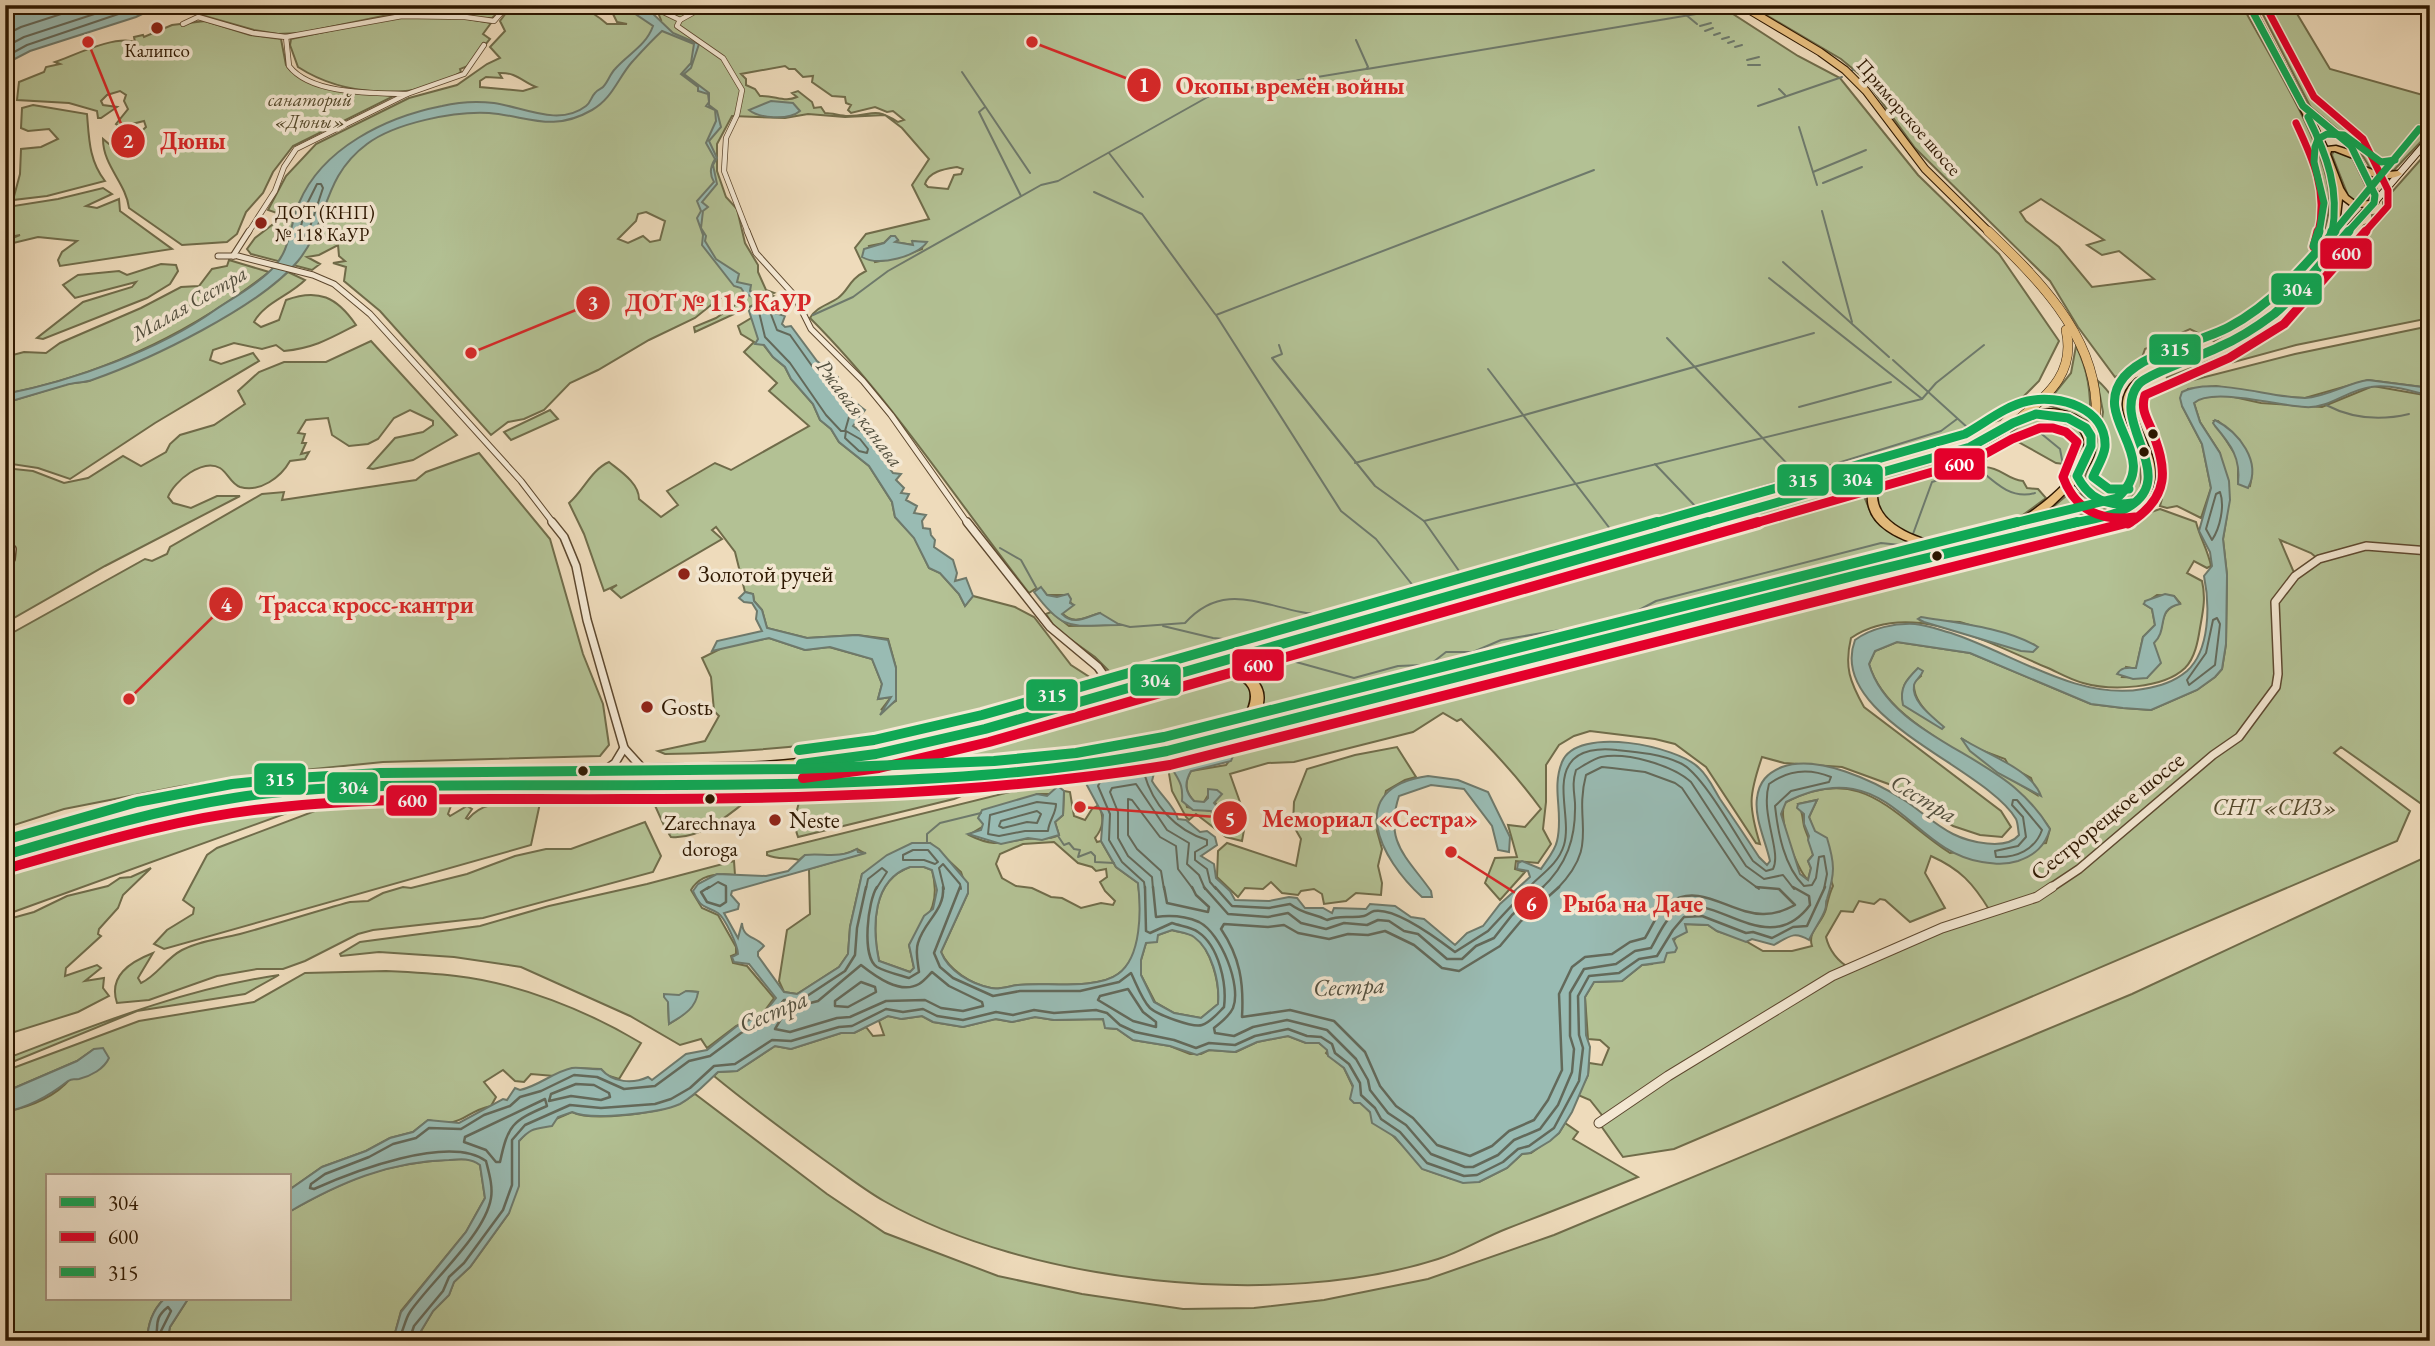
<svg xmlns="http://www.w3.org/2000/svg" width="2435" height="1346" font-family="'EB Garamond',serif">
<rect width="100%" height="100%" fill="#eedbbb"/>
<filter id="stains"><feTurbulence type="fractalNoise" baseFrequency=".00286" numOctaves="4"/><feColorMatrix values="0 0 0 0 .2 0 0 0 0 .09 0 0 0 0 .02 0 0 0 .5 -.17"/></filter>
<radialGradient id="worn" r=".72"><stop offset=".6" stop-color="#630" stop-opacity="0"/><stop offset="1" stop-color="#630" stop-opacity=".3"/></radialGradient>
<!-- green -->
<g fill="#b3c194" stroke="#706c4a" stroke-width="2" fill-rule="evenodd">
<polygon points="217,5 498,6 507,5 492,18 383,16 301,33 278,34 254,30 194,13"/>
<path d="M 512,5 L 537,8 L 538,12 L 546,10 L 550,5 C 575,5 588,7 607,24 L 627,24 L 617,22 L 613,14 L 596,5 L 625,5 L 650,23 L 661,20 L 655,5 L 1719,5 L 1798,56 L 1840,78 L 1918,175 L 1999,254 L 2059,341 L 2039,381 L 2000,420 L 1515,567 L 1127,677 L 1114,676 L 1095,657 L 1056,629 L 1046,614 L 1051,612 L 1069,626 L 1109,625 L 1100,613 C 1085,617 1074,626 1062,613 L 1073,605 L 1063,595 L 1047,595 L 1043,590 L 1035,589 L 1029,593 C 957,501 893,401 810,318 C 816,307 828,305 838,298 C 850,289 848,280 866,271 L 855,248 L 866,234 L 929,219 L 912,185 L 929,159 L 902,128 L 885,115 L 845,117 L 808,114 L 785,118 L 732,116 L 717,144 L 717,171 L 726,197 L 737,209 L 745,243 L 758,265 L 758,272 L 766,290 L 774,293 L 770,295 L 773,296 L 695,332 L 694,327 L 716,318 L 735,305 L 721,297 L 695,318 L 649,340 L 598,370 L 570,383 L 544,410 L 524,419 L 508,422 L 491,435 L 380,311 L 344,281 L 346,267 L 333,263 L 345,261 L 339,256 L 338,245 L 319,255 L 307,257 L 320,264 L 312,270 L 251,254 L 247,249 L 255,238 L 281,218 L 280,214 L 268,210 L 286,176 L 316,144 L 409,98 L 457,85 L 487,64 L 500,58 L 490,47 L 505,31 L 500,21 ZM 785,66 L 789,69 L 795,69 L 803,77 L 813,76 L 812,82 L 832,96 L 845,97 L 846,103 L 851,105 L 848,110 L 851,113 L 875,107 L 887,112 L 893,111 L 904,120 L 898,122 C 872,106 874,116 848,116 C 840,116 833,113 825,113 L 821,107 L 814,108 L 812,102 L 798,91 L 792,93 L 797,97 C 784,103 775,95 760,96 L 755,89 L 746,85 L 746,79 L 741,74 ZM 499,73 C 516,72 523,82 536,87 L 523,91 L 480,87 L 480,81 L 486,77 L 502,78 ZM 957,167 L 963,169 L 961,174 L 954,175 L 948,189 L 928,187 L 925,184 C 929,171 945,169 957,167 ZM 646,212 L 665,221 L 660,240 L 650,242 L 643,236 L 628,243 L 618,239 L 636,221 L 638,214 ZM 891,236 L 895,237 L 898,240 L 895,242 L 913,245 L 913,241 L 923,243 L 922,249 L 900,257 L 875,262 L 869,246 L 884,243 Z"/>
<path d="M 1749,5 L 2242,5 C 2267,52 2325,144 2329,193 C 2334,260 2265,312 2214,341 L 2190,329 L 2145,349 L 2138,369 L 2115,377 L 2078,327 L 2050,281 L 1915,148 L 1865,79 L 1841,59 ZM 2041,199 L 2104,240 L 2087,245 L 2102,255 L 2119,251 L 2154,279 L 2092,287 L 2059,247 L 2026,221 L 2020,212 Z"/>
<polygon points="2258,5 2356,5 2296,12 2330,69 2430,97 2430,132 2394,170 2383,173 2370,168 2358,148 2312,110"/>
<path d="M 390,18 L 462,18 L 491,23 L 483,34 L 490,39 L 468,66 L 460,69 L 461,72 C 415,102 343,96 298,67 L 290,45 L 291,39 Z"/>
<path d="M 205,21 L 250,35 L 281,39 L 286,65 L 291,71 L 309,81 L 329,89 L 394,96 L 293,146 L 273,172 L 263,193 L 246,212 L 237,234 L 227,242 L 182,245 L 129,208 C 126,183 103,166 103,139 L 109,144 C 125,143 135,138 146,127 L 144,121 L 120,127 L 116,124 L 128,109 L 124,101 L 126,95 L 120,91 L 107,95 L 101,101 L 103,105 L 117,107 L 101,118 L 98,118 L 97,111 L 69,103 L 17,100 L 19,82 L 44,72 L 46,67 L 60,64 L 55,62 C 75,55 115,35 135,42 L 134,37 L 143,35 L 144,37 L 172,25 Z"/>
<path d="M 33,105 L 87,114 C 89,138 89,161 105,181 L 47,196 L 13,200 L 20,174 L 21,149 L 41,147 L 58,139 L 49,129 L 28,131 L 21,128 L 22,108 Z"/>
<polygon points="2430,149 2430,318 2296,345 2179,377 2166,378 2224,355 2273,328 2294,311 2364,225 2373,222 2372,215 2384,213 2383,202"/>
<polygon points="2334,150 2352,156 2370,192 2368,202 2362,203 2349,198 2332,155"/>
<polygon points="103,188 112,194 86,206 97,208 119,199 120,211 172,249 60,266 58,260 62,252 77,241 38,237 5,245 5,241 20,235 5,238 7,207 58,199"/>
<path d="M 229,260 L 269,272 C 192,332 102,375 5,394 L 5,357 L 24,352 L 46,353 L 60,343 L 141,308 L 181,287 L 199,286 L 212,269 L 227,266 Z"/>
<polygon points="161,264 176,265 178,271 170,284 147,298 43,339 37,338 83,302 132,287 136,282 75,298 63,285 78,275 119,271 127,275"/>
<path d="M 288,272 L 305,280 C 289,296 264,303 254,322 L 261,327 L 279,320 L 286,300 C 318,288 337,297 356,325 C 329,339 314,348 284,351 L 276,345 L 262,349 L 234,343 L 213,350 L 210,360 L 221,364 L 253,353 L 259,361 L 155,423 L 70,479 L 38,468 L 5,463 L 5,403 L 67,384 L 89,381 L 156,352 L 238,309 Z"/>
<path d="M 753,317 L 759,339 L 773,357 L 785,367 L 791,379 L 813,404 L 820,420 L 831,429 L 839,442 L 869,466 L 892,502 L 895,517 L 914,537 L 929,568 L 940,573 L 959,594 L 965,606 L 973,596 L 1015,607 L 1034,617 L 1071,665 L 1091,678 L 1082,683 L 1069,683 C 1040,693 1012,705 983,713 C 880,740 771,752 665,754 L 658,751 L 705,741 L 719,716 L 714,711 L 711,677 L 702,658 L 724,647 L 769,638 L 805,650 L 829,647 L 872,659 L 882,684 L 878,699 L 891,697 L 881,710 L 896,701 L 896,668 L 888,639 L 857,635 L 807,638 L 767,628 L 762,610 L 754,601 L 753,594 L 745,592 L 735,552 L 716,527 L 712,530 L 722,539 L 621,598 L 611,589 L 617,585 L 604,591 L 584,534 L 569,503 C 584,490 591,470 609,462 C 620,471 639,483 639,499 L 661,517 L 678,505 L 667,491 L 715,463 L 731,470 L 809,426 L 769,391 L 777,383 L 744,352 L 754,342 L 741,334 L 738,326 Z"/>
<path d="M 2430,326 L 2430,388 L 2368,380 L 2305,398 L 2271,396 L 2216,386 L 2188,389 L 2182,406 L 2202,444 L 2211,488 L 2201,518 L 2177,506 L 2167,508 L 2160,506 C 2164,493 2165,480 2163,467 C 2159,441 2136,423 2146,395 L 2162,388 L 2295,354 Z"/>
<path d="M 371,341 L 457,435 L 413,460 L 373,469 L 368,468 L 395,438 L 423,432 L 433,425 L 433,421 L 410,410 L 394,418 L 378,439 L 368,444 L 349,446 L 332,435 L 328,418 L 306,420 L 298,433 L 305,434 L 302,443 L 306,443 L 301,454 L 309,452 L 305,459 L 290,461 C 281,477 260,493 240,487 C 231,484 228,473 220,468 C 203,458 174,481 168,497 L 173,503 L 191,508 L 217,496 L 240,496 L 105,566 L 5,623 L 5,468 L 33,471 L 64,483 L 88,478 L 123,456 L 141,466 L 166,452 L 170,444 L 180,435 L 214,425 L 245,404 L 238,391 L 259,372 L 284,362 L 326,362 Z"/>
<path d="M 2076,346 C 2088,370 2091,393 2090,420 L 2088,421 L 2046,404 L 2071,373 Z"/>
<path d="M 2097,380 C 2121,400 2146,460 2140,491 L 2124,503 L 2096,497 L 2083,482 L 2100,433 L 2103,412 Z"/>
<path d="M 2373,386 L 2430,396 L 2430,810 L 2341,747 L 2334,753 L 2410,811 L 2397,841 L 1674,1149 L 1623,1157 L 1599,1123 L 1605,1119 L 1590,1100 L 1578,1095 L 1588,1075 L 1589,1063 L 1602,1065 L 1609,1048 L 1600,1040 L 1588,1039 L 1585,997 L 1594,982 L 1622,981 L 1642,965 L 1652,964 L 1667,952 L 1684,924 L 1708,925 L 1717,931 L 1742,939 L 1763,951 L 1792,951 L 1812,946 C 1807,931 1822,924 1826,909 C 1828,901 1829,894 1833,886 L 1809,817 L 1817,800 L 1798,804 C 1803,812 1802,817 1804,826 C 1807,836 1812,844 1813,855 L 1808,861 L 1811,868 L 1808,880 C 1797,871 1775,813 1786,802 C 1863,763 1892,815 1950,853 L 2046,843 L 2050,829 C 2009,762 1890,736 1869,664 L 1875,651 L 1897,642 L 1970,653 L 2091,704 L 2123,708 L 2151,710 L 2197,690 L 2215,677 L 2222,669 L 2226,644 L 2227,575 L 2223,539 L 2227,515 L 2220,453 L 2200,422 L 2194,403 L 2200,398 L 2225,395 L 2261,403 L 2322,407 ZM 2214,421 L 2218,421 C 2240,440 2257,457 2250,486 L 2238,482 L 2238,459 ZM 2280,540 L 2311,553 L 2318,559 L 2295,575 ZM 1918,669 L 1921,676 L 1914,682 C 1912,701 1930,715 1942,728 L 1904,705 C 1899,688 1906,680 1918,669 ZM 1961,738 L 1978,749 L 2005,759 L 2009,766 L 2031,778 L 2037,795 L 2011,779 ZM 1931,856 C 1960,869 1973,883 1990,911 L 1850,968 C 1838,962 1829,950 1826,937 L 1841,911 L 1853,912 L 1859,901 L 1874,904 L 1880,899 L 1885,900 L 1910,922 L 1945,908 L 1925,873 Z"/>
<polygon points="550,410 558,419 511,440 504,432"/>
<path d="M 2047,414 C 2066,418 2078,422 2085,441 L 2072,465 L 2056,463 L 2013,439 L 2011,432 L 2034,416 Z"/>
<path d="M 1975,450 L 1987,453 L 1986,462 L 1983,463 L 1985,467 C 2002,468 2006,479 2023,481 L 2027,488 L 2038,489 L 2046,498 C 2023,515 2004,531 1976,539 C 1945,549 1882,537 1875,498 C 1874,492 1876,483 1877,477 Z"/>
<polygon points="479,453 550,539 583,654 603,704 609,745 600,756 383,762 254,775 176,787 64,809 5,828 5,637 145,559 152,561 167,554 170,547 262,494 284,492 282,500 416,480 426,472"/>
<path d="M 1850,485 C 1866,485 1866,511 1877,522 C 1892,538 1926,543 1947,550 L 1610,631 L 1260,723 L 1258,719 C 1268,700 1265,683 1246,671 C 1240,667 1237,667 1233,661 Z"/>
<polygon points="2073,490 2107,509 2032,527 2033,524"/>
<path d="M 2160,509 L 2196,522 C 2200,538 2208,550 2211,566 L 2207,568 L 2194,561 L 2187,573 L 2202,581 C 2206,598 2203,611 2200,628 C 2198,641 2195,658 2185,668 C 2163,689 2111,691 2083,683 C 2071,680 2059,673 2048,668 C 1991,644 1910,598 1851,638 C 1844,667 1850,682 1864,707 L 2001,811 L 2011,827 L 2002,837 L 1980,835 L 1953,826 L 1894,786 L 1842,767 L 1784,763 L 1762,757 C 1749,795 1748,805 1760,844 L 1756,843 L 1706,767 L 1675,744 L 1655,739 L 1590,731 L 1574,736 L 1559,745 L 1546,765 L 1546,802 L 1543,829 L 1551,844 L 1538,863 L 1516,861 L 1515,869 L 1525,872 L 1500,900 L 1485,883 L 1495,858 L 1517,857 L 1508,825 L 1525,827 L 1541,809 C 1518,777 1490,747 1461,719 L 1457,721 L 1443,713 L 1413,732 L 1294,762 L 1268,763 L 1230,774 L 1246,819 L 1242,841 L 1226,837 L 1196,814 L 1189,820 L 1186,817 L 1172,791 L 1167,762 L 2115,524 ZM 2157,595 L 2174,596 L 2180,603 C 2154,612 2169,628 2153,643 L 2155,649 L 2147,678 L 2122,677 L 2126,667 L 2136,669 L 2143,637 L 2155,625 L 2152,609 L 2144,604 ZM 1919,620 L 1960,622 L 2035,645 L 1999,643 ZM 1522,679 L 1241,752 L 1233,756 L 1226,765 L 1191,771 C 1184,783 1185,792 1195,802 L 1204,802 L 1210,792 C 1214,805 1223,813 1236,818 L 1226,821 L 1225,826 L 1217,824 L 1218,819 L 1211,811 L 1187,807 L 1177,765 L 1195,757 L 1226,755 L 1241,746 Z"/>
<path d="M 1212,668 L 1232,673 L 1249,685 L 1252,704 L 1237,727 C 1183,740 1130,755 1075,762 C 1017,770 958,772 899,773 L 902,764 L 899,754 Z"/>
<polygon points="1397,747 1416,777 1405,780 1386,791 1377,831 1382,849 1378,866 1382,883 1381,895 1356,893 1346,901 1324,904 1322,894 1314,889 1301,891 1298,895 1282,893 1271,882 1263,889 1245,888 1238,897 1217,877 1218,851 1227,843 1296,866 1301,839 1293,825 1294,802 1307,769 1355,755"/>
<polygon points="878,759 883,763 874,774 683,779 684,775 797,770"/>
<path d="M 1054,783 L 1058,786 L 1053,794 L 1037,794 L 969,835 C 993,847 1001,843 1025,839 C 1036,837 1048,841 1059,835 L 1055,822 L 1063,815 L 1064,791 L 1070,792 L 1074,816 L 1085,820 L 1092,809 L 1099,805 C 1104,818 1104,827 1095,838 L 1097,842 L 1101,841 L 1116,867 L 1138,883 C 1142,910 1144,956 1118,974 C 1097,990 1044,982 1018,985 C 1009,986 999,990 991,988 C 971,984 949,970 941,952 L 968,893 L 961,872 L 930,843 L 862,874 L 850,927 L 848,954 L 839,967 L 797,994 L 784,992 L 779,981 L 787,930 L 810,914 L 809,869 L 864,853 L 857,849 C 840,858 823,857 805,855 L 799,860 C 787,857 778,860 767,855 L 767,852 L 1038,785 ZM 1054,842 L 1078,863 L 1092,867 L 1096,871 L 1106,869 L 1107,877 L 1100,882 L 1105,891 L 1115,901 L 1113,905 L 1101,903 L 1081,908 L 1062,898 L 1051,897 L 1032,888 L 1016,886 L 1002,878 L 996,864 L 1000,854 L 1023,844 Z"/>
<path d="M 973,784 L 976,790 L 954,799 L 798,837 C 793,824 796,812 800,799 L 821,792 Z"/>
<path d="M 750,791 L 753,794 L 750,798 C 729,815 700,840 671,837 L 669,834 L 673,831 L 671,828 L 666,830 L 652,799 L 655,795 L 711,797 Z"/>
<polygon points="292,799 323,800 5,915 5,866 10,863 87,838 122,833 143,822 159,818"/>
<path d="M 416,799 L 445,800 L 452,803 L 448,814 L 450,816 L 467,806 L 472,809 L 466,818 L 468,819 C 490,794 512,810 540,803 L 531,845 L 164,949 L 154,944 L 167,930 L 193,914 L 194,908 L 183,900 L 207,855 L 217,848 L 344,800 Z"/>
<path d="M 645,822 L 661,856 L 653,872 L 483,918 L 373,930 L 358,934 L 305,961 L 283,969 L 257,969 L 217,976 L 149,1000 L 117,1003 C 108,976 130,962 153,953 L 138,978 L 141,983 C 158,975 165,959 182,950 C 201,940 221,939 240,934 C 277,924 313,912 350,902 L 368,901 L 383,893 L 403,887 L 411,888 L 467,874 L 515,856 L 546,849 L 571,849 Z"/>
<path d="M 2430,855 L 2430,1341 L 415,1341 L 433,1311 L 449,1295 L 454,1282 L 470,1267 L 509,1213 L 519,1141 L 528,1131 L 572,1112 C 592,1122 654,1113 676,1105 C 683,1103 688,1098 695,1094 L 827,1194 L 885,1233 L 998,1276 L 1082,1294 L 1183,1309 L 1254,1308 L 1324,1300 L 1428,1279 L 1554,1235 L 2132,994 Z"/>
<path d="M 734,861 L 735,875 C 719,873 700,874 691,890 L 702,908 L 718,915 L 736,947 L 736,954 L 731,956 L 733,963 L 747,966 L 774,998 L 763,1013 L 736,1026 L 707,1048 L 701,1039 L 680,1045 L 630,1016 L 521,967 L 454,957 L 379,952 L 341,956 L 340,954 L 360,942 L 480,926 L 549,906 L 647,884 ZM 687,991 L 698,992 C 693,1008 683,1016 669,1024 L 668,1002 Z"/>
<path d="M 910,867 L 924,867 L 932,870 C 941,905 928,917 909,945 L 914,968 L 910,972 L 879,961 C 872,927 872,880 910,867 Z"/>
<polygon points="151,868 123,895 118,908 99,929 98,934 101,936 66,968 65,976 97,965 101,968 85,981 104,978 103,988 109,996 78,1012 5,1035 5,920 34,912 67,896 108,886 120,878 131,877"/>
<path d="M 1172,930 C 1178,932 1189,933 1194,936 C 1211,949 1220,983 1218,1004 L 1201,1018 L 1174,1013 L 1155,1002 L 1141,975 L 1141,960 L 1146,943 L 1158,935 Z"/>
<path d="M 386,971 C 409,972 432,973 456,976 C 518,983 588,1011 641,1043 L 619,1079 L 606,1075 L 601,1069 L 573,1068 L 554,1076 L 531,1074 L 524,1082 L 515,1081 L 503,1070 L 484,1082 L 496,1097 L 491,1106 C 462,1112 465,1129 428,1120 L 413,1132 L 390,1138 L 366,1151 L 322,1167 L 289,1190 L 289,1176 L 47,1176 L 47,1299 L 164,1299 C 152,1311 148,1324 147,1341 L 5,1341 L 5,1112 C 29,1107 54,1098 70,1079 L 78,1079 L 94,1049 L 77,1061 L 5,1092 L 5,1071 L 139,1021 L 254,1002 L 305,973 Z"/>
<path d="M 279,975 L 245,994 L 137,1011 L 5,1065 L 5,1059 C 95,1025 183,989 279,975 Z"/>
<path d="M 888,1016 L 902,1019 L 922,1016 L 933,1022 L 963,1027 L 995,1019 L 1012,1022 L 1035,1017 L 1054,1020 L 1103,1019 L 1106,1028 L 1117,1029 L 1133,1040 L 1170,1046 L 1190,1054 L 1201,1054 L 1209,1050 L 1236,1052 L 1257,1042 L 1288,1036 L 1306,1043 L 1319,1043 L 1328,1050 L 1326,1053 L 1344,1068 L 1360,1102 L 1407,1150 L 1423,1169 L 1452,1179 L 1479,1182 L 1507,1168 L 1522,1154 L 1531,1153 L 1559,1133 L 1565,1123 L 1578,1132 L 1573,1139 L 1638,1177 C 1594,1195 1550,1212 1506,1229 C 1483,1238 1461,1252 1438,1259 C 1280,1310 1028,1284 884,1201 C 863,1189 843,1173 823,1159 C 786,1132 749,1105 714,1076 L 718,1072 L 737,1071 L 775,1046 L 791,1049 L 841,1033 L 854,1033 L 866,1027 L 873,1036 L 884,1035 L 879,1021 Z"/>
<path d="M 472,1159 L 480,1165 L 485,1198 L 466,1232 L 401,1311 L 395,1333 L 386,1341 L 167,1341 L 170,1327 L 188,1299 L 289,1299 L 289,1212 C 354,1174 396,1160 472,1159 Z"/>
</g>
<!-- water -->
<g fill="#99bbb3" stroke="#6e796b" stroke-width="2" fill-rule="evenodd">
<polygon points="5,5 161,5 136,17 30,51 5,64"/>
<path d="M 622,5 L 641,5 L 648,9 L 673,33 L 699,44 L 691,68 L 684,74 L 709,93 L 709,105 L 717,111 L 721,127 L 709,141 L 717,158 L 713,165 L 717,184 L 702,202 L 708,207 L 703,211 L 701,228 L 706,236 L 705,241 L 716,259 L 739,274 L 737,282 L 751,285 L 750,291 L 780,307 L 775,313 L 785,316 L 782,324 L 785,327 L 791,326 L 817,361 L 838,377 L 837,386 C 848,393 854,403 865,410 L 853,426 L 865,434 L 893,473 L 901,474 L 896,480 L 904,488 L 901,493 L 909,494 L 906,500 L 917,506 L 914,513 L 926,515 L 922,521 L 923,528 L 930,529 L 931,535 L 935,540 L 934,547 L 953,560 L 957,573 L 955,581 L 966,578 L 973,596 L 965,606 L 959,594 L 940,573 L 929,568 L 914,538 L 895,517 L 892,502 L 869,466 L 839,442 L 831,429 L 820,420 L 813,404 L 791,379 L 785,367 L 773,357 L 764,345 L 755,344 L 758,339 L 749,311 L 758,299 L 745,294 L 741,288 L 734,286 L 702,245 L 703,235 L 697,218 L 701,211 L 697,201 L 714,182 C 709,174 710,167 715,159 L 706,143 L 716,121 L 715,110 L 706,106 L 709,102 L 708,94 L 698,91 L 698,87 L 681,74 L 691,63 L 694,44 L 662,31 C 651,41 642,51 632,62 C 618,78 612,99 592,110 C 552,133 528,116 489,113 C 454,111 395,123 367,144 C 321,178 329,223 298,261 C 260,307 149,360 92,380 C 84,383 75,382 66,385 C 46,391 26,397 5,403 L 5,394 C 73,381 159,350 215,310 C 234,297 254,287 271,270 C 291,251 289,227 299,203 C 322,148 386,117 442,106 C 459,102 477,101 494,103 C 523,107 559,127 586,106 C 591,102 591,97 595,93 C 597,90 601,89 603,87 C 608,82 610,74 615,69 C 628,54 646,46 653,26 Z"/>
<path d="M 771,101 L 793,103 L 800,111 C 788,121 759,118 749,110 Z"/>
<path d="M 891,236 L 895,236 L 898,240 L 895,242 L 913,245 L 912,241 L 927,242 C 918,256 879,267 862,257 L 864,249 L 884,243 Z"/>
<path d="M 2368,380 L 2430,388 L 2430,396 C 2413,391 2389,384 2371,387 C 2347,390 2329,409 2305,407 C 2279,406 2212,387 2194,403 L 2200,422 L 2220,453 L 2229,481 L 2230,500 L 2223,539 L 2227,575 L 2226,644 L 2222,669 L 2215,677 L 2197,690 L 2151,710 L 2123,708 L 2091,704 L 1970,653 L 1897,642 L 1875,651 L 1869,664 C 1887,726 1970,749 2015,788 C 2029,800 2041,814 2050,829 C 2045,846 2035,855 2018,861 C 2005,865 1995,864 1982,862 C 1928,854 1903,798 1853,789 C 1831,785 1806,792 1786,802 L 1781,814 L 1800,874 L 1808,880 L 1811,868 L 1808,861 L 1813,855 L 1808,840 L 1809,836 L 1804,824 L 1804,814 L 1797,808 L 1798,804 L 1817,800 L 1809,817 L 1815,831 L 1827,838 C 1835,864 1835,873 1827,899 C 1825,902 1827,906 1825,910 C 1823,917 1813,931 1809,940 C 1794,931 1790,936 1774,945 L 1752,939 L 1746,942 L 1717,931 L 1708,925 L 1685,924 L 1687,932 L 1673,939 L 1677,948 L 1675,952 L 1667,953 L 1664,962 L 1642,965 L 1622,981 L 1594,982 L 1585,997 L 1586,1035 L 1590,1047 L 1588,1075 L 1572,1112 L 1559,1133 L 1550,1141 L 1530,1153 L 1522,1154 L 1507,1168 L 1479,1182 L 1463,1183 L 1422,1169 L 1395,1137 L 1372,1123 L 1370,1112 L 1360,1103 L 1354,1103 L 1350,1099 L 1353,1086 L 1344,1068 L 1328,1056 L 1327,1050 L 1319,1043 L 1306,1043 L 1288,1036 L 1257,1042 L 1235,1052 L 1209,1050 L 1197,1055 L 1170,1046 L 1133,1040 L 1117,1029 L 1105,1028 L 1103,1019 L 1054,1020 L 1035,1017 L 1012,1022 L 996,1019 L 963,1027 L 933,1022 L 922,1016 L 901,1019 L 888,1016 L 854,1033 L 841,1033 L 791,1049 L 775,1046 L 737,1071 L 718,1072 C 706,1083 695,1096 680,1104 C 660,1113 591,1121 572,1112 L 558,1117 L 552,1126 C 535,1129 532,1127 519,1141 L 519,1186 L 509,1213 L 470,1267 L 454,1282 L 449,1295 L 433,1311 L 415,1341 L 386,1341 L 395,1333 L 401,1312 L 466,1232 L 485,1198 L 480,1165 C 470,1158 461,1159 449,1160 C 390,1161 339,1183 289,1212 L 289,1190 L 322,1167 L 366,1151 L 390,1138 L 413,1132 L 428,1120 L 459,1123 L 503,1099 L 507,1100 L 515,1088 L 520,1090 C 539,1086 553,1072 572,1068 C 581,1067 592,1070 601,1069 C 613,1083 633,1084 648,1077 L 652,1080 L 686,1054 L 707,1050 L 737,1026 L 764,1013 L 776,998 L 749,964 L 734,962 L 732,957 L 738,954 C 738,946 725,918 718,913 C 704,905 701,909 693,891 L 698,884 L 717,874 L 766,876 L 788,871 L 805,855 C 824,853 839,859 857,849 L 858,852 L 866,853 L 732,891 L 731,895 L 739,904 L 738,909 L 724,913 L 738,938 L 742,923 C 743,939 756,936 764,946 L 758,952 L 758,956 L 784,992 L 797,994 L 839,967 L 848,954 L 850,927 L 862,874 L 887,855 L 912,843 L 930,843 L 939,849 L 968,883 L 968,893 L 941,952 C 948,971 971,984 991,988 C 999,990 1009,986 1018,985 C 1044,982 1097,990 1118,974 C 1142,957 1141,909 1138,883 L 1116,867 L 1101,841 L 1103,815 L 1083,778 L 1153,762 L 1155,769 L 1152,781 C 1160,795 1174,805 1178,819 L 1186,820 L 1200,832 L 1207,831 L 1215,837 L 1217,845 L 1201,856 L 1214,864 L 1216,878 L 1230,891 L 1235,900 L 1269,901 L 1289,897 L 1297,898 L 1305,908 L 1323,908 L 1332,913 L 1334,908 L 1366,909 L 1370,904 L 1395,906 L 1411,917 L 1424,919 L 1455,945 L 1467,933 L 1483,926 L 1500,904 L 1530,877 L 1528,871 L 1517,869 L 1518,863 L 1522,861 L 1541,869 C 1546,861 1555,851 1557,841 C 1564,813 1551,789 1562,762 C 1577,725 1678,746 1699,768 C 1708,776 1714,789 1720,799 C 1733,818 1746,837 1759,857 L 1767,865 L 1770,861 C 1766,842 1754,818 1757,798 C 1759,782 1767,773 1782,767 C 1818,754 1874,781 1904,800 C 1921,811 1935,825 1953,834 C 1969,842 2006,851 2019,835 C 2018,830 2018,823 2016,819 C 1986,767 1826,717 1855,640 C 1871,628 1895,623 1915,624 C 1927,625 1940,630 1951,633 C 2012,653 2078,701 2143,689 C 2160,686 2174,682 2187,671 C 2210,650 2210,605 2204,576 L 2212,566 L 2210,552 L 2199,531 L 2211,488 L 2202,444 L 2182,406 L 2180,398 L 2182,392 C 2212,376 2270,398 2305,398 C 2327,397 2347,383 2368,380 ZM 910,867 L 924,867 L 932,870 L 937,890 L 933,909 L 924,916 L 909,945 L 914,968 L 910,972 L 879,961 C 872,927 872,880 910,867 ZM 1172,930 C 1178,932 1189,933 1194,937 C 1212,950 1220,982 1218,1004 L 1201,1018 L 1174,1013 L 1154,1002 L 1141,975 L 1141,960 L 1146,943 L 1157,942 L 1158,935 Z"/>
<path d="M 2215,420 C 2239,432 2262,462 2248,488 L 2238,484 C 2241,458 2231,445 2215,426 L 2213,423 Z"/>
<path d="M 1041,587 L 1047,595 L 1057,597 L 1068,594 L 1071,599 L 1070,603 L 1074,605 L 1062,614 C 1074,626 1086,617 1100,613 L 1120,625 C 1072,625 1065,634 1034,592 Z"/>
<polygon points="745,592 753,594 754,601 762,610 767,628 807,638 857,635 888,640 896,668 896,700 880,715 891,697 878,699 882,684 872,659 830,647 805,650 769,638 712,651 717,641 762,631 756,619 757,611 752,603 744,602 739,598"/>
<path d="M 2165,594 L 2174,596 L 2180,604 C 2155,609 2169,629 2154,643 L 2161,663 L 2147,678 L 2133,679 L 2117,674 C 2122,666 2129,668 2136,668 L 2143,637 L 2155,625 L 2152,609 L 2144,604 L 2145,601 Z"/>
<path d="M 1921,617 C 1957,623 2007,628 2038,647 L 2033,652 L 2021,651 L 1924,622 L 1918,619 Z"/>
<path d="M 1918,668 L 1923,671 C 1921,677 1915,680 1914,685 C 1911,702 1933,717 1944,727 L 1942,729 L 1903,705 C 1899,688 1906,680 1918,668 Z"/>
<path d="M 1560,670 L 1241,752 L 1233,756 L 1231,761 L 1191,771 C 1184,783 1185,792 1194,801 L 1204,802 L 1208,798 L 1208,789 L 1217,790 L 1222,794 L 1214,803 L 1224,814 L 1236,814 L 1236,818 L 1226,821 L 1224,828 L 1218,826 L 1218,819 L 1211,811 L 1193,810 L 1182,801 C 1183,788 1181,783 1174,772 L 1175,767 C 1195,753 1220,761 1241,746 Z"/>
<path d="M 1961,738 C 1985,754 2031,768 2041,796 L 1998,773 L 1970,751 Z"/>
<path d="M 1428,776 L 1458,780 L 1488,792 L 1510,837 L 1509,852 L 1498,850 L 1492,826 L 1464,789 L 1431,785 L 1399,796 C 1384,842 1406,856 1431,891 L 1432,897 L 1422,897 C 1380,859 1343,788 1428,776 Z"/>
<polygon points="1058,786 1064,791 1063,815 1055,822 1059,835 1042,840 1028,838 1001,844 968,834 981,830 983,824 978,818 982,810 1037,794 1047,796"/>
<path d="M 686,991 L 698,992 C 696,1009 682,1016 669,1024 L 668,1002 L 664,997 L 664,994 L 679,995 Z"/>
<path d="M 103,1048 L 109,1058 C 104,1069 91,1076 79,1079 C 73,1080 73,1078 68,1081 C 49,1096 30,1107 5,1112 L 5,1092 L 77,1061 L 94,1049 Z"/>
<path d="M 164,1299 L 188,1299 L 170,1327 L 167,1341 L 147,1341 C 148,1324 152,1311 164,1299 Z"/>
</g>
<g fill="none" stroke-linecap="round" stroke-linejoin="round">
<!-- shore-far1 -->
<g stroke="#63695a" stroke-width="2">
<polyline points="5,35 21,27 89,5"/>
<polyline points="5,47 24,37 122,5"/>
<polyline points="5,57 27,45 145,5"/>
<polygon points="317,184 321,184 323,188 308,233 301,238 299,234 306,206"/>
<polygon points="763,307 769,309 777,330 790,335 812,366 830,380 832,389 851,410 845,431 841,431 826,415 790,363 765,337 759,312"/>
<polygon points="846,431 860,439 868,449 867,453 859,451 845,438"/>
<path d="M 2220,492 C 2225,506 2220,528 2212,540 L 2206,529 L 2216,494 Z"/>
<polygon points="2217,618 2220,624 2215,665 2189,685 2187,680 2206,653 2213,620"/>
<path d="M 2013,800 L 2017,800 L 2042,830 C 2035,850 2016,858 1996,857 L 1995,851 L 2018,846 L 2026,837 L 2023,817 L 2012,805 Z"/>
<path d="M 1037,802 L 1056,804 C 1056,814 1049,820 1048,831 L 1025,831 L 999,836 L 988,834 L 990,815 Z"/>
<polygon points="1037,811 1041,814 1037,823 1027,822 1003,828 999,826 1001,821"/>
<polygon points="913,850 928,850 938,862 935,864 924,860 903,860 903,855"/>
<polyline points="707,889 718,882 726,886 726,889"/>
<polyline points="866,889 868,879 882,868 887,872 876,889"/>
<polyline points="944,889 939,868 943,864 960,884 961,889"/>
<path d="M 1145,889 L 1144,882 L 1122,862 L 1109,840 L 1110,814 L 1098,786 L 1100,782 L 1144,773 C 1153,805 1175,830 1207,840 L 1207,845 L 1195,852 L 1195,860 L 1207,869 L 1210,882 L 1216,889"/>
<polyline points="1153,889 1152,877 1128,856 1118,838 1118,812 1110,792 1112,788 1136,784 1167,830 1189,843 1187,864 1199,875 1205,889"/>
<polyline points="1164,889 1161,871 1137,849 1128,835 1128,799 1132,800 1160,837 1176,846 1178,869 1193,889"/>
<path d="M 1527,889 C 1540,875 1558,865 1564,845 C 1571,821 1556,786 1569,765 C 1578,749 1601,748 1617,750 C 1638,752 1661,754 1680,763 C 1702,772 1738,839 1753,861 L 1766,871 L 1773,869 C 1782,852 1760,814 1769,784 C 1788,770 1809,768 1831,777 L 1829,782 L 1791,791 L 1775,806 C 1778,833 1784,866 1804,886 L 1812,885 L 1816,878 L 1819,857 L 1824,856 L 1827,874 L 1824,889"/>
<path d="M 1541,889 C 1567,865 1576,838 1575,803 C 1574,790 1572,783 1576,770 C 1583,766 1593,759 1601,757 C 1627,752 1672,765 1691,782 L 1746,866 L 1764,879 L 1783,875 L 1794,889"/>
<path d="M 1557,889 C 1601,844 1573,824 1586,775 L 1602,767 L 1612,768 L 1645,772 L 1675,783 L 1682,788 L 1740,875 L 1759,889"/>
</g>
<!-- shore -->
<g stroke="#63695a" stroke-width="2.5">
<polyline points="709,887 701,892 707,902 720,906 726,902 726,887"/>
<path d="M 877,887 C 868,900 861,957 877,967 C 886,972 899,975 909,978 L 919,972 C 918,963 915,951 918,943 C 924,921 945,911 943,887"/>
<path d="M 960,887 L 934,953 L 940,967 L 953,978 L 993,996 L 1020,991 L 1080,991 L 1119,982 L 1131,973 C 1136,983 1142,1000 1150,1008 C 1158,1015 1193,1028 1202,1025 C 1211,1022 1218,1013 1224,1007 C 1227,984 1219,946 1198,932 C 1192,927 1180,926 1172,923 L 1150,933 L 1146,931 L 1145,887"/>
<path d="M 1153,887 L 1156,917 C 1171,915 1185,916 1199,922 C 1221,933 1242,986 1233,1008 C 1229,1017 1221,1022 1214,1028 L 1215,1033 L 1234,1036 L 1253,1027 L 1287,1020 L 1327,1030 L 1356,1059 L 1368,1080 L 1370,1090 L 1388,1113 L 1406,1125 L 1431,1154 L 1465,1167 L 1473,1167 L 1498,1155 L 1514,1140 L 1540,1129 L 1558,1105 L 1572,1072 L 1574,1049 L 1570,1036 L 1570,993 L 1584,969 L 1616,964 L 1635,951 L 1651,948 C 1658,936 1667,915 1680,909 C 1716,892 1768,961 1810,905 L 1809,896 L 1793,887"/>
<polyline points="1164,887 1167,903 1208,912 1209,907 1196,895 1192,887"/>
<polyline points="1204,887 1228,914 1268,917 1288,913 1301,923 1326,929 1344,923 1367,925 1378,920 1389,921 1404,931 1418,934 1447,959 1462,959 1476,946 1494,938 1512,915 1543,887"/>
<path d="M 1215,887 L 1232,906 L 1269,908 L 1290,904 C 1306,916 1312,912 1327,920 C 1342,914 1351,919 1364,916 C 1368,915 1370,912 1374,911 C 1395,907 1438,939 1455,952 L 1488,931 L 1529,887"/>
<path d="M 1559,887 L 1521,921 L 1500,946 L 1459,971 L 1442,968 L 1414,945 L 1385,931 L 1368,935 L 1348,934 L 1329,939 L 1298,933 L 1284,925 L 1268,927 L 1224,924 L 1221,929 C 1240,957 1244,983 1242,1017 L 1290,1010 L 1334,1021 L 1365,1052 L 1380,1086 L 1396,1106 L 1413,1118 L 1437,1145 L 1470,1156 L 1492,1146 L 1509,1131 L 1534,1120 L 1548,1100 L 1562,1070 L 1559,994 L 1572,967 L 1585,957 L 1612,954 L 1630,942 L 1645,938 C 1652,927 1658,910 1670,902 C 1701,882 1732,915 1764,914 C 1776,914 1785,910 1795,905 L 1779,889 L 1756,887"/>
<path d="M 861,965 C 875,976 900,995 919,984 C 924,981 928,976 932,972 L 949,986 L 982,1002 L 983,1006 L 963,1011 L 941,1008 L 925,1000 L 886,1001 L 850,1017 L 837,1018 L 790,1032 L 775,1029 L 787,1009 L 818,1001 Z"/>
<polygon points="861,982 875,987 876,992 848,1007 835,1006 835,1001"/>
<polygon points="1128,989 1143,1012 1156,1022 1156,1027 1133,1021 1098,1000 1100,996"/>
<polygon points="576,1084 594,1085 609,1093 610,1097 601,1100 571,1096 549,1101 551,1094"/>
<path d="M 545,1099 L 547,1106 C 512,1121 508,1125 500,1162 L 496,1162 L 486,1150 L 464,1142 L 465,1137 Z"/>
<path d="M 154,1341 C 161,1329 151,1320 168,1307 L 171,1311 L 158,1337 L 161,1341"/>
<path d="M 397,1341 C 404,1332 404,1321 410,1312 C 431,1281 485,1235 491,1198 C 493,1186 489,1173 486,1161 C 449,1134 352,1172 314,1189 L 310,1188 L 311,1184 L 325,1174 L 369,1157 L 393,1144 L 416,1138 L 429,1128 L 461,1129 L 484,1115 L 510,1106 L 520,1097 L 541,1091 L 574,1075 L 597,1077 L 624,1089 L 655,1086 L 689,1061 L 710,1056 L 741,1033 L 768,1019 L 784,1000 L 801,1000 L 845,971 L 855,955 L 857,928 L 866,887"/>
<polyline points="409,1341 414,1326 443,1291 449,1277 464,1263 503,1210 512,1185 512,1140 525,1125 570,1105 601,1108 655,1104 671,1099 690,1088 714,1066 735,1064 772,1040 791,1041 839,1027 852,1026 886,1009 903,1012 923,1009 937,1016 963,1020 996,1012 1013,1015 1034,1010 1054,1013 1096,1010 1107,1013 1120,1025 1135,1032 1174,1040 1196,1048 1209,1043 1235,1045 1255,1036 1288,1029 1307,1036 1321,1037 1332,1044 1335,1053 1349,1064 1360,1083 1361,1095 1375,1108 1381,1119 1400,1132 1427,1163 1464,1176 1477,1175 1503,1162 1518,1149 1529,1146 1554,1128 1579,1081 1583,1048 1579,1035 1578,996 1589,976 1619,973 1639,959 1657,956 1673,930 1684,917 1702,916 1746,933 1753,932 1772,938 1793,927 1807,926 1825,887"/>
</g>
<!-- stream -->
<g stroke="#6e796b" stroke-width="2">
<polyline points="1272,5 1281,12"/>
<polyline points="1592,5 1596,9"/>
<polyline points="1674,5 1697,24"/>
<polyline points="1416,12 1460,5"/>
<polyline points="1700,26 1711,23"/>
<polyline points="1705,31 1713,28"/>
<polyline points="1714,35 1720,33"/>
<polyline points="1722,39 1729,37"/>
<polyline points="1728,43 1734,41"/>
<polyline points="1735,47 1742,45"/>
<polyline points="1747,60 1759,57"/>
<polyline points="1748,65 1760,65"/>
<polyline points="1367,69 1696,14"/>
<polyline points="1851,71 1858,66"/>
<polyline points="962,72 1030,173"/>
<polyline points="1779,89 1785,95"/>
<polyline points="1758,106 1842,77"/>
<polyline points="985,107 979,112 1021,196"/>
<polyline points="1799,127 1817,185"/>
<polyline points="1109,153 1143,197"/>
<polyline points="1813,172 1866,150"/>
<polyline points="1823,183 1862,167"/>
<polyline points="1094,192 1142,214 1215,314"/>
<polyline points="1822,211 1852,322"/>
<polyline points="1783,262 1889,357"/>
<polyline points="1769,278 1921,398"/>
<polyline points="813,315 853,297 888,271 1041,185 1058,181 1213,94 1366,69 1368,67 1356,40"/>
<polyline points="1667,338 1796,473"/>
<polyline points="1279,345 1282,354 1272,358 1375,486 1424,521 1464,578"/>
<polyline points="1893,360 1968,428 1968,433"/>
<polyline points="1488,369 1614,534"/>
<path d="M 2326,405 C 2353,419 2380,421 2409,414"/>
<polyline points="1799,407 1891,382"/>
<polyline points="2038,431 2060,449 2063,465"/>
<polyline points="1355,463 1814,333"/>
<polyline points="1655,464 1696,507 1941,431 1957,419"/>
<path d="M 1964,473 L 1979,469 C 1995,483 2012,500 2035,493"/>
<polyline points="1424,521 1922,399 1936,383 1984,345"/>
<polyline points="1913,534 1932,482 1957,474"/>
<polyline points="1000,548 1021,560 1037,589"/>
<polyline points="1418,592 1376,539 1341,511 1216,315 1594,170"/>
<path d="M 1119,624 L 1130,627 L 1185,623 C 1221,583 1256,603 1301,612 C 1315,615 1329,614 1344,615 L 1614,535 L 1696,507"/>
<polyline points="1163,626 1213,638 1246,641"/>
<polyline points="1278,657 1354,678 1398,666 1423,665 1432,663 1446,652 1473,652 1501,640 1620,620 1656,601 1881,543 1910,546 1911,541"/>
<polyline points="1058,836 1064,845 1069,843 1074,849 1080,850 1078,857 1091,852 1095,856 1095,862 1114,863"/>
<polyline points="927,843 927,834 940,823 981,813"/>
</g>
<!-- street-far3 casing -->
<g stroke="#5d482f" stroke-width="6">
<g id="street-far3">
<polyline points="649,5 680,20"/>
<polyline points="680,20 677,26 723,58 742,90 737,115 726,138 724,171 748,233"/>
<polyline points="680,20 707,5"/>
<path d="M 183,24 L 198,17 L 253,33 L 286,37 L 289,66 C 311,95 374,93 407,94 L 296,149 L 284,167 L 275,191 L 248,233"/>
<polyline points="286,37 402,16 465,17 494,21 508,5"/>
<polyline points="407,94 464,74 484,45"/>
</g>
</g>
<!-- street-far2 casing -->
<g stroke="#5d482f" stroke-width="7">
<g id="street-far2">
<polyline points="747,231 756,253 794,295 811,329 863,381 891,415 968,524"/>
<polyline points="218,256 235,256"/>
<polyline points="233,256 249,231"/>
<polyline points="238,256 313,275 334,284 370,314 521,481 554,524"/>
</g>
</g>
<!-- street-far1 casing -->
<g stroke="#5d482f" stroke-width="10">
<g id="street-far1">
<polyline points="552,522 564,537 576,566 587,620 624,748 643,769"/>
<polyline points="967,522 1050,627 1098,667 1115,691"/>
<polyline points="5,542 12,549 11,559 5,567"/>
<polyline points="604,771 615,763 624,748"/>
<polyline points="2049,889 2079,869 2213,755 2239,737 2276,687 2278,674 2275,602 2295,576 2319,559 2366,546 2430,551"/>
</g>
</g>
<!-- street casing -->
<g stroke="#5d482f" stroke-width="11">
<polyline id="street" points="1599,1123 1668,1076 1832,976 1942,928 2037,897 2052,887"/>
</g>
<!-- secondary casing -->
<g stroke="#2d1700" stroke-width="8">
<polyline id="secondary" points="2374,203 2430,138"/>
</g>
<!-- primary-far1 casing -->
<g stroke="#2d1700" stroke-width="9">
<polyline id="primary-far1" points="1741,5 1820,52 1845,70 1866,91 1925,169 1990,233"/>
</g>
<!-- primary casing -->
<g stroke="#2d1700" stroke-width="10">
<g id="primary">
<path d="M 1988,231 C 2036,277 2092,332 2096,403 C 2097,416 2093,432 2091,446"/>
<path d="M 2017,421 C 2047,395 2076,374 2066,330"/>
</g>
</g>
<!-- highway casing -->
<g stroke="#2d1700" stroke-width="3">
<path id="highway" d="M 2246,5 L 2253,5 L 2306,104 L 2354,144 L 2365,167 L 2380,173 L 2398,171 L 2402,174 C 2393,180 2379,179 2369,175 L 2379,195 L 2378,203 L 2278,315 L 2226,348 L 2144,383 C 2105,418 2200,472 2126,514 L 1857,579 L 1167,756 C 1136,762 1105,769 1074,773 C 895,793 713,789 533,791 C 435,792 337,791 239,803 C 159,813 82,838 5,861 L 5,840 L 98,811 L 150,799 L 155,801 L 155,808 L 222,795 L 219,791 L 221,787 L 226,786 C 370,765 523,768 669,764 C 701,763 733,764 764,762 C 914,752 1062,702 1206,661 L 1212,657 L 1216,659 L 1926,457 C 1945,451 1964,446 1982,437 C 2011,424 2033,401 2067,412 C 2076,415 2084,419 2089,427 C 2101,446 2094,459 2082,476 C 2091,498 2109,501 2130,502 C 2166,478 2126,436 2123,407 C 2122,396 2128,386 2136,379 L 2220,344 L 2272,311 L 2320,258 L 2330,233 L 2335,188 L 2316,139 ZM 2313,118 L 2348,147 L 2349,150 L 2336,146 L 2327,147 ZM 2331,151 L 2335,151 L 2353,158 L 2371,195 L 2370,201 L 2356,202 L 2348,196 L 2343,188 L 2330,154 ZM 2342,199 L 2350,205 L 2365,207 L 2335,240 L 2338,233 ZM 2048,415 C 2061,416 2074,420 2081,432 C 2102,468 2025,517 1999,533 L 1998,537 C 1987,540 1972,546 1961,546 C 1934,545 1879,530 1877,497 C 1877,490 1880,483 1883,476 C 1916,467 1951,459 1983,445 C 2005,436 2024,416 2048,415 ZM 1871,480 C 1854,527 1907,544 1942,550 L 1254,724 C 1274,693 1261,677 1231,664 ZM 2075,484 C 2085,499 2098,506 2115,509 L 2017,532 L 2052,506 ZM 1216,668 C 1255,681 1260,693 1238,728 C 1184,741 1130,756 1075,762 C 1013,769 951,771 888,774 L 893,765 L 890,756 L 1024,723 ZM 874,759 L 880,765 L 870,775 L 797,778 L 426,781 L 765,772 Z"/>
</g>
<!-- street-far3 -->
<use href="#street-far3" stroke="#f4e8d3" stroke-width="4.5"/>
<!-- street-far2 -->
<use href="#street-far2" stroke="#f4e8d3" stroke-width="5"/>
<!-- street-far1 -->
<use href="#street-far1" stroke="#f4e8d3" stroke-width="7"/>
<!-- street -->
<use href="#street" stroke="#f4e8d3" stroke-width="9"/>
<!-- secondary -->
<use href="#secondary" stroke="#f4e8d3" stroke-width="6"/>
<!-- primary-far1 -->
<use href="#primary-far1" stroke="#e7be7e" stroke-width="7"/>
<!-- primary -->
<use href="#primary" stroke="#e7be7e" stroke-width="9"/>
<!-- highway -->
<use href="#highway" fill="#e7be7e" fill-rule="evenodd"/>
<!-- bus-1-far2 casing -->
<g stroke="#f4e8d3" stroke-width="10">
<g id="bus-1-far2">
<polyline points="2249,5 2303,106 2351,146 2375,195 2374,203 2347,233"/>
<path d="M 2308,117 C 2327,155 2340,190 2332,233"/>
</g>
</g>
<!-- bus-1-far1 casing -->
<g stroke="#f4e8d3" stroke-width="13">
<g id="bus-1-far1">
<polyline points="2327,251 2332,231"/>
<path d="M 1702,524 L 1970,447 L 2013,423 L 2036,414 L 2068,418 L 2086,428 L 2091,436 L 2091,446 L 2077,476 C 2089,499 2107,507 2132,503"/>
<path d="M 2069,524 C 2086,520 2106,518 2121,511 C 2187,481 2108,424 2138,385 C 2146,374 2204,355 2219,347 C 2238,339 2258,326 2274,314 C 2297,295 2328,255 2349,231"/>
</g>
</g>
<!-- bus-1 casing -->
<g stroke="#f4e8d3" stroke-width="16">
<g id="bus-1">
<polyline points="801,764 876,754 985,729 1708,522"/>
<path d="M 5,855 C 80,833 156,810 234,798 C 283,790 333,788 383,786 C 532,784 680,787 829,783 C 943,779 1055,773 1167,751 L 1857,575 L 2077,522"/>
</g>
</g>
<!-- bus-2-far2 casing -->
<g stroke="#f4e8d3" stroke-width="10">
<g id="bus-2-far2">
<polyline points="2265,5 2314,97 2363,139 2388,190 2388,206 2364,233"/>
<path d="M 2296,123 C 2313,159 2328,192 2318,233"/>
</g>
</g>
<!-- bus-2-far1 casing -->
<g stroke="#f4e8d3" stroke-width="13">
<g id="bus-2-far1">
<polyline points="2314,247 2318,231"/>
<path d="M 1752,524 L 1974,460 L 2012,439 L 2040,428 L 2053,428 L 2066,432 L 2077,442 L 2063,477 C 2075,510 2101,522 2135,517"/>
<path d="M 2128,524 C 2171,497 2168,469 2150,426 C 2145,415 2141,407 2145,395 L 2229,358 L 2284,324 L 2366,231"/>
</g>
</g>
<!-- bus-2 casing -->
<g stroke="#f4e8d3" stroke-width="16">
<g id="bus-2">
<polyline points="803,778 879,768 989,742 1758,522"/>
<path d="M 9,868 C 96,843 182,817 272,808 C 389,795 508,800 625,799 C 808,799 989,794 1170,765 L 2130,522"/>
</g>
</g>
<!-- bus-3-far2 casing -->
<g stroke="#f4e8d3" stroke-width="10">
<g id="bus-3-far2">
<polyline points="2319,233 2324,203 2314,162 2315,147 2318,139 2327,134 2344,135 2381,162 2395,160"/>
<polyline points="2333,233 2419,129"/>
</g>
</g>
<!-- bus-3-far1 casing -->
<g stroke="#f4e8d3" stroke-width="13">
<g id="bus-3-far1">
<polyline points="2314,246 2319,231"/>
<path d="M 1651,524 L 1965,434 C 1985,423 2005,406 2028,401 C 2059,394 2107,408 2105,447 C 2104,457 2097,467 2093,477 L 2109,489 L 2129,489"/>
<path d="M 2010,524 L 2117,498 C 2165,456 2089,419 2124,377 C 2145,352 2199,343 2229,327 C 2271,305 2304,267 2335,231"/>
</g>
</g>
<!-- bus-3 casing -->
<g stroke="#f4e8d3" stroke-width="16">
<g id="bus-3">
<polyline points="799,750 874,740 982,715 1657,522"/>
<polyline points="5,840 137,802 232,784 279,779 380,773 797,769 994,761 1076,753 1164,737 2017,522"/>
</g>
</g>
<!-- bus-1-far2 -->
<use href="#bus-1-far2" stroke="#10a855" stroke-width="7"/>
<!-- bus-1-far1 -->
<use href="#bus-1-far1" stroke="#10a855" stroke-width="9"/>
<!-- bus-1 -->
<use href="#bus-1" stroke="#10a855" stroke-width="10"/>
<!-- bus-2-far2 -->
<use href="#bus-2-far2" stroke="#e4002b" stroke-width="7"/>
<!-- bus-2-far1 -->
<use href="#bus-2-far1" stroke="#e4002b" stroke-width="9"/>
<!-- bus-2 -->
<use href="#bus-2" stroke="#e4002b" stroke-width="10"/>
<!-- bus-3-far2 -->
<use href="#bus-3-far2" stroke="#10a855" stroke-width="7"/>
<!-- bus-3-far1 -->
<use href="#bus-3-far1" stroke="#10a855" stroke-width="9"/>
<!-- bus-3 -->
<use href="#bus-3" stroke="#10a855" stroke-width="10"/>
</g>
<!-- markers -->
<g fill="#8f2418" stroke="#f4e8d3" stroke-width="2.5">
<circle cx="157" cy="28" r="7"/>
<circle cx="261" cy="223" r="7"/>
<circle cx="684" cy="574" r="7"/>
<circle cx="647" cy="707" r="7"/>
<circle cx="775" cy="820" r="7"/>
</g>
<g fill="#2d1700" stroke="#f4e8d3" stroke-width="2.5">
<circle cx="2153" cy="434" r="6"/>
<circle cx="2144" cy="452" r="6"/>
<circle cx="1937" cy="556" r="6"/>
<circle cx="583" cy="771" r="6"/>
<circle cx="710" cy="799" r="6"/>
</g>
<g text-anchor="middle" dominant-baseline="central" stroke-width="7" stroke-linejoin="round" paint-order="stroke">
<!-- far-poi labels -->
<g font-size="19" fill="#2d1700" stroke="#f4e8d3">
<text x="157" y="50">Калипсо</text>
<text x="275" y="212" text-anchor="start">ДОТ (КНП)<tspan x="275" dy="22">№ 118 КаУР</tspan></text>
</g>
<!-- far-park labels -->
<g font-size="19" font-style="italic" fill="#554a2c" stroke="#f4e8d3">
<text x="310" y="99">санаторий<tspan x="310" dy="22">«Дюны»</tspan></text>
</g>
<!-- far-street labels -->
<g font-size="19" fill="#2d1700" stroke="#f4e8d3">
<text transform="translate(1909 117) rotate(49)">Приморское шоссе</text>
</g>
<!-- far-water labels -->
<g font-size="21" font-style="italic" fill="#53503f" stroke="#f4e8d3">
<text transform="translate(189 303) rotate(-30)">Малая Сестра</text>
<text transform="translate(860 413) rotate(53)">Ржавая канава</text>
</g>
<!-- bus labels -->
<g font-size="21" fill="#2d1700" stroke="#f4e8d3">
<text x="710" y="822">Zarechnaya<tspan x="710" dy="26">doroga</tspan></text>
</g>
<!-- poi labels -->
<g font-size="23" fill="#2d1700" stroke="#f4e8d3" text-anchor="start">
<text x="698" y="574">Золотой ручей</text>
<text x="661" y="707">Gostь</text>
<text x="789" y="820">Neste</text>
</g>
<!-- park labels -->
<g font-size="23" font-style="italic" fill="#554a2c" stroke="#f4e8d3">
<text x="2275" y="807">СНТ «СИЗ»</text>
</g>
<!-- street labels -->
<g font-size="23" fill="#2d1700" stroke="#f4e8d3">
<text transform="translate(2107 816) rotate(-39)">Сестрорецкое шоссе</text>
</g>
<!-- water labels -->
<g font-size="24" font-style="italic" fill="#53503f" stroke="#f4e8d3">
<text transform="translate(1924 798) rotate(31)">Сестра</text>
<text transform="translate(1349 986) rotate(-3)">Сестра</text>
<text transform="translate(773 1011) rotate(-23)">Сестра</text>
</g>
</g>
<!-- callouts -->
<path fill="none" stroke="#d62828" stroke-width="2.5" d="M1032 42L1144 85M88 42L128 141M471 353L593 303M129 699L226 604M1080 807L1230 818M1451 852L1531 903"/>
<g fill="#d62828" stroke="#f4e8d3" stroke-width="2.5">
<circle cx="1032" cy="42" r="7"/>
<circle cx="88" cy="42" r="7"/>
<circle cx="471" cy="353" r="7"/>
<circle cx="129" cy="699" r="7"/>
<circle cx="1080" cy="807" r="7"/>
<circle cx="1451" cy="852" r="7"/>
<circle cx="1144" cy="85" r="18"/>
<circle cx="128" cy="141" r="18"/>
<circle cx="593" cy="303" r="18"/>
<circle cx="226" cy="604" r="18"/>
<circle cx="1230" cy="818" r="18"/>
<circle cx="1531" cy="903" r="18"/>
</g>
<g font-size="21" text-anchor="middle" font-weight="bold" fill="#fff">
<text x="1144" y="92">1</text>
<text x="128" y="148">2</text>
<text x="593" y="310">3</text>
<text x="226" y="612">4</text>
<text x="1230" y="826">5</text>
<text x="1531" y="911">6</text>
</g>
<g font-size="24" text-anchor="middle" font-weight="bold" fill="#d62828" stroke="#f4e8d3" stroke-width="7" stroke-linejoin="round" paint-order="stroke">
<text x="1290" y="94">Окопы времён войны</text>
<text x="193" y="149">Дюны</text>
<text x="718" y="311">ДОТ № 115 КаУР</text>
<text x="366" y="613">Трасса кросс-кантри</text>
<text x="1370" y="827">Мемориал «Сестра»</text>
<text x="1633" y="912">Рыба на Даче</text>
</g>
<g stroke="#f4e8d3" stroke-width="2.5">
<rect x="2319" y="237" width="54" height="33" rx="7" fill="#e4002b"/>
<rect x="2270" y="272" width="53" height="34" rx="7" fill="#10a855"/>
<rect x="2148" y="333" width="54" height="33" rx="7" fill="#10a855"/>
<rect x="1933" y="447" width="53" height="34" rx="7" fill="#e4002b"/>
<rect x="1830" y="463" width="54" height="33" rx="7" fill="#10a855"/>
<rect x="1776" y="463" width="54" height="34" rx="7" fill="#10a855"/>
<rect x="1231" y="648" width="54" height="34" rx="7" fill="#e4002b"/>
<rect x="1129" y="663" width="53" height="34" rx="7" fill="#10a855"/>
<rect x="1025" y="678" width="54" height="34" rx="7" fill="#10a855"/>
<rect x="253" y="762" width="54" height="34" rx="7" fill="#10a855"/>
<rect x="326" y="771" width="53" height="33" rx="7" fill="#10a855"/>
<rect x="385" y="784" width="53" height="33" rx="7" fill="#e4002b"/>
</g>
<g font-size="19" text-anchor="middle" font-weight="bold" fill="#fff">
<text x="2346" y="260">600</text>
<text x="2297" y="296">304</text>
<text x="2175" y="356">315</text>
<text x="1959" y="471">600</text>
<text x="1857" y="486">304</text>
<text x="1803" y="487">315</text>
<text x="1258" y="672">600</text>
<text x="1155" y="687">304</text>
<text x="1052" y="702">315</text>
<text x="280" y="786">315</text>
<text x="353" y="794">304</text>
<text x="412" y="807">600</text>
</g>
<!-- margin -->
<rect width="2435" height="1346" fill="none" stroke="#eedbbb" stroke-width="28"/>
<rect x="7" y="7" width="2421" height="1332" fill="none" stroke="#2d1700" stroke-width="3.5"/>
<rect x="14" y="14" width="2407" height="1318" fill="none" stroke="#2d1700" stroke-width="2"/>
<!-- legend -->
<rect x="46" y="1174" width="245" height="126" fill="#f4e8d3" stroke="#a4947f" stroke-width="2"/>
<rect x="60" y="1197" width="35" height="10" fill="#10a855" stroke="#a4947f" stroke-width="2"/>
<text x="108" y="1210" font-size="21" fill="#2d1700">304</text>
<rect x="60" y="1232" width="35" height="10" fill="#e4002b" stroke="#a4947f" stroke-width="2"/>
<text x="108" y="1244" font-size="21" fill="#2d1700">600</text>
<rect x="60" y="1267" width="35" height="10" fill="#10a855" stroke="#a4947f" stroke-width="2"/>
<text x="108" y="1280" font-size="21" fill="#2d1700">315</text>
<rect width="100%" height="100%" filter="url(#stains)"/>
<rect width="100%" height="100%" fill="url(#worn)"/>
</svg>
